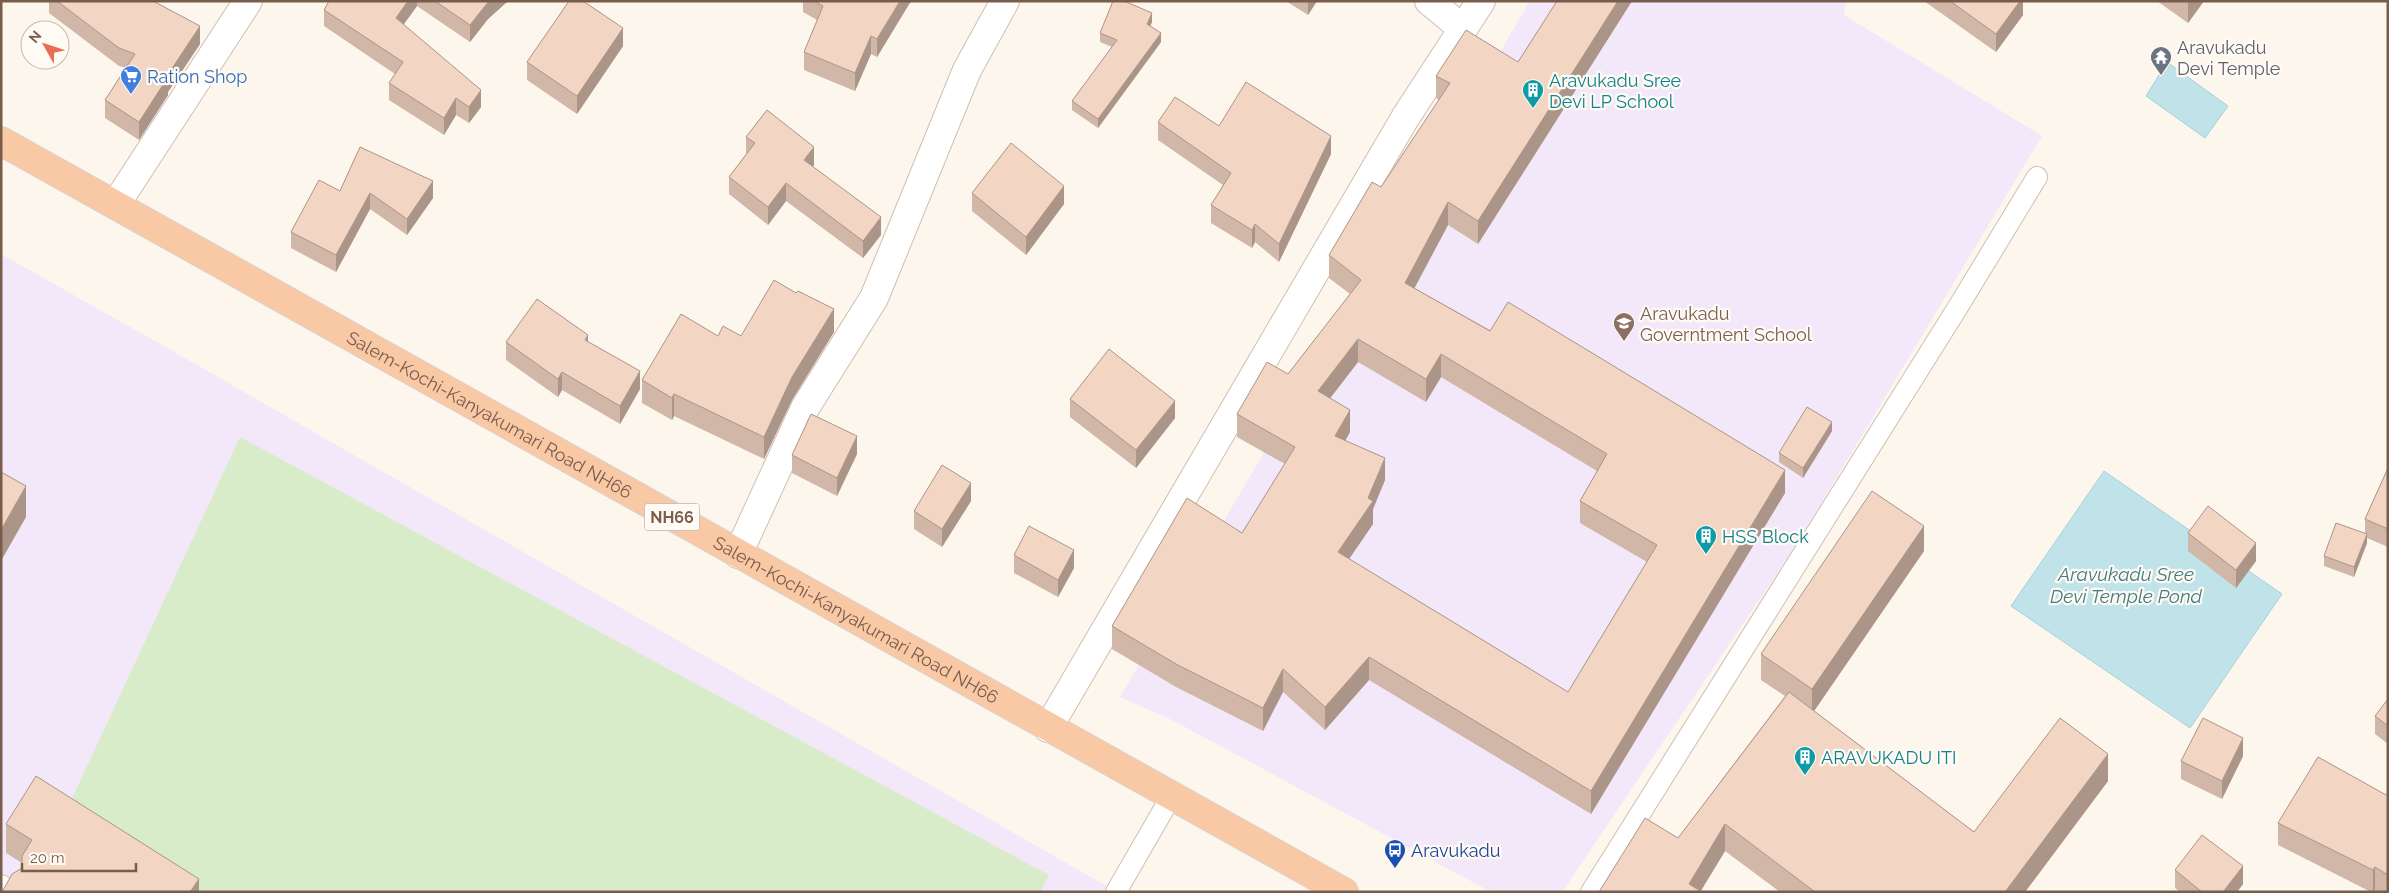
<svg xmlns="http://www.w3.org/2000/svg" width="2389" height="893" font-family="Raleway,sans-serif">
<rect width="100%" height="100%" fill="#fdf6ec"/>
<!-- education -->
<g fill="#f3e8fa">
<polygon points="1530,1 1846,1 1844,15 2042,136 1795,547 1562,892 1491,892 1174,721 1120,697"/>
<polygon points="1,254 155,341 1117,892 1,892"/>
</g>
<!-- green -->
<polygon fill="#d8ecc9" points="240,437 1049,875 1040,892 202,892 62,820"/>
<!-- water -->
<g fill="#bfe3e8" stroke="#a5d3da">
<polygon points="2167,62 2228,106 2205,138 2146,96"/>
<polygon points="2104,471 2282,594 2190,728 2011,606"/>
</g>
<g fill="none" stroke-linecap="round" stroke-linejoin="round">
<!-- service casing -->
<g stroke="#d1beb0" stroke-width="22">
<g id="service">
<polyline points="1,885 12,892"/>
<polyline points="1116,892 1172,795"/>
<polyline points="1591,892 1958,307 2037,177"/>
</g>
</g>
<!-- minor casing -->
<g stroke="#d1beb0" stroke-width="30">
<g id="minor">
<polyline points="1429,1 1463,29"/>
<polyline points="116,204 248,1"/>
<polyline points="738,554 805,408 874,298 967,70 1005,1"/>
<polyline points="1048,728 1405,118 1481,1"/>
</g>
</g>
<!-- trunk casing -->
<g stroke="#dad1cd" stroke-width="30">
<g id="trunk">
<path id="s1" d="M 1,141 L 1344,892"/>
</g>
</g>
<!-- service -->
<use href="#service" stroke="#fff" stroke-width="20"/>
<!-- minor -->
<use href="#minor" stroke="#fff" stroke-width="28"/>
<!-- trunk -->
<use href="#trunk" stroke="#f9c8a4" stroke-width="28"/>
</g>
<!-- wall -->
<g fill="#d1b7a8" fill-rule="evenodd">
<polygon points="49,1 154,1 200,44 168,92 168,95 139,140 105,118 105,100 126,68 119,66 49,13"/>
<polygon points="329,1 508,1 488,19 470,42 417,6 403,25 481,107 469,123 456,115 444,135 389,100 389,83 395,74 324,26 324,10"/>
<polygon points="803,1 911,1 877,57 871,54 855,91 804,70 804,52 817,20 803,12"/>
<polygon points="1286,1 1317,1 1308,15"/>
<path d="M 1557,1 L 1632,1 L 1478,244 L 1448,225 L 1414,288 L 1785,493 L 1591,814 L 1369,680 L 1325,730 L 1283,692 L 1263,731 L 1176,687 L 1112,649 L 1112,626 L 1242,533 L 1285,464 L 1237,437 L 1237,414 L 1288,374 L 1350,294 L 1329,278 L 1329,255 L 1381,187 L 1439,100 L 1436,98 L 1436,76 L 1518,62 ZM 1358,362 L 1426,402 L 1441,377 L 1597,471 L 1580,501 L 1580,523 L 1647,562 L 1568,692 L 1349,559 L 1373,524 L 1373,509 L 1385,480 L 1345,441 L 1350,432 L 1330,398 Z"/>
<polygon points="1924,1 2023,1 2023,15 1996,52"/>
<polygon points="2157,1 2204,1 2188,23"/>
<polygon points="1152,22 1150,26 1161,42 1098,128 1072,110 1072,101 1112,47 1100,42 1100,33"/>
<polygon points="623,46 577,114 527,80 527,62"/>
<polygon points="1158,122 1219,126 1331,154 1279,262 1255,242 1252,248 1211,223 1211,205 1223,185 1158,140"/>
<polygon points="746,137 814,165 813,167 881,235 863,258 786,201 768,225 729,194 729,177 746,154"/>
<polygon points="360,147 433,198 407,235 370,209 336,272 291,248 291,232 340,191"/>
<polygon points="972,193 1064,204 1026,255 972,211"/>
<polygon points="834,332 792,400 764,459 674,416 672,420 642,403 642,380 718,336"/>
<polygon points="506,342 588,342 640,389 620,424 562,390 558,397 506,360"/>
<polygon points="1070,399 1175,418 1136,468 1070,417"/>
<polygon points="1832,431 1803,478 1779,462 1779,453"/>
<polygon points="857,454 837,496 792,473 792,455"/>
<polygon points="2388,468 2388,547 2367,538 2367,543 2354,577 2324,566 2324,556 2365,533 2365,519"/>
<polygon points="971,501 942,547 914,529 914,511"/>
<polygon points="2188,533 2256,561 2236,588 2188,551"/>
<polygon points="1924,551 1814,711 1974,832 2108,781 2025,892 1780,892 1725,851 1701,891 1599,892 1678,838 1785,696 1761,680 1761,654"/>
<polygon points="1014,555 1074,568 1058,597 1014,573"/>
<polygon points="2388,699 2388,744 2375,734 2375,716"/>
<polygon points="2243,756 2222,799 2181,779 2181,761"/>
<polygon points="2388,796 2388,892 2378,892 2375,890 2374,892 2371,892 2278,845 2278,823"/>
<polygon points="6,824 199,892 22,868 22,863 6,853"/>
<polygon points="2175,870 2243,884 2237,892 2180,892 2175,888"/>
</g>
<!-- shaded-wall -->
<g fill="#aa9588">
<polygon points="408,1 417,1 417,6 396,35 396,18"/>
<polygon points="489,1 508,1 488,19 470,42 470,25"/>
<polygon points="900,1 911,1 877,57 877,39"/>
<polygon points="1308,1 1317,1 1308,15"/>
<polygon points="1618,1 1632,1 1478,244 1478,221"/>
<polygon points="2020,1 2023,1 2023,15 1996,52 1996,34"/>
<polygon points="2188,1 2204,1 2188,23"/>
<polygon points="1152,13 1152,22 1147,34 1147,24"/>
<polygon points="200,26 200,44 168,92 168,95 139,140 139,122 167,76"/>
<polygon points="623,28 623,46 577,114 577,96"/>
<polygon points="1161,33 1161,42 1098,128 1098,119"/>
<polygon points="871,36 871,54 855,91 855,73"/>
<polygon points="481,90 481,107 469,123 469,107"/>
<polygon points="456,98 456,115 444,135 444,118"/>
<polygon points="1331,136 1331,154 1279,262 1279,244"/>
<polygon points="814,147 814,165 804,178 804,160"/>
<polygon points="433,181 433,198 407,235 407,219"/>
<polygon points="786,183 786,201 768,225 768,207"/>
<polygon points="1064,186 1064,204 1026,255 1026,237"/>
<polygon points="370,193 370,209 336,272 336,255"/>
<polygon points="1448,202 1448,225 1405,306 1405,283"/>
<polygon points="881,217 881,235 863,258 863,241"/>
<polygon points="1255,224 1255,242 1252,248 1252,230"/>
<polygon points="834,309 834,332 792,400 764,459 764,437 792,377"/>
<polygon points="588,335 588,353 585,340"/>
<polygon points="1358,339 1358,362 1318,414 1318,391"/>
<polygon points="1441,354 1441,377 1426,402 1426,379"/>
<polygon points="640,371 640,389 620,424 620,406"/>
<polygon points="562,372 562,390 558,397 558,379"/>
<polygon points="674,394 674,416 672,420 672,398"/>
<polygon points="1175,401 1175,418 1136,468 1136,450"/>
<polygon points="1350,410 1350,432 1335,459 1335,436"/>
<polygon points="1832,422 1832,431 1803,478 1803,468"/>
<polygon points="857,436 857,454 837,496 837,478"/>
<polygon points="1385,458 1385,480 1373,509 1373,524 1338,575 1338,552 1368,498"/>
<polygon points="1785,470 1785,493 1591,814 1591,791"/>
<polygon points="971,483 971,501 942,547 942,529"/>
<polygon points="26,486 26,517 1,561 1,530"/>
<polygon points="1924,526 1924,551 1812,714 1812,689"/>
<polygon points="2367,534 2367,543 2354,577 2354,567"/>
<polygon points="2256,543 2256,561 2236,588 2236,570"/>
<polygon points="1074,550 1074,568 1058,597 1058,580"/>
<polygon points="1369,657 1369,680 1325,730 1325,707"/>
<polygon points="1283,669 1283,692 1263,731 1263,708"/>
<polygon points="2243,738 2243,756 2222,799 2222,781"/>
<polygon points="2108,754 2108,781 2025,892 2005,892"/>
<polygon points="1725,824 1725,851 1700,892 1689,884"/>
<polygon points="2243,866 2243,884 2237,892 2223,892"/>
<polygon points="2375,867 2375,890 2373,892 2373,870"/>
<polygon points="199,879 199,892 190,892"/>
</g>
<!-- building -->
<g fill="#f3d5c3" stroke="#aa9588" fill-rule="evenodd">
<polygon points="57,1 153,1 200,26 167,76 168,77 139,122 105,100 135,54 119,48"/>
<polygon points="329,1 408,1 396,18 481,90 469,107 456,98 444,118 389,83 403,62 324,10"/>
<polygon points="435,1 489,1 470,25"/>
<polygon points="569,1 583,1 623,28 577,96 527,62"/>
<polygon points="814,1 900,1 877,39 871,36 855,73 804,52 823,6"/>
<polygon points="1113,1 1124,1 1152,13 1147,24 1161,33 1098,119 1072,101 1117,40 1100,33"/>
<path d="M 1557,1 L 1618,1 L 1478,221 L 1448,202 L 1405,283 L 1490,331 L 1508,302 L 1785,470 L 1591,791 L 1369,657 L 1325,707 L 1283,669 L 1263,708 L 1176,664 L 1112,626 L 1187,498 L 1242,533 L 1295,447 L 1237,414 L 1267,362 L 1288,374 L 1361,280 L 1329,255 L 1372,182 L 1381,187 L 1450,83 L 1436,76 L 1466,30 L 1518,62 ZM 1358,339 L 1426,379 L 1441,354 L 1607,454 L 1580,501 L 1657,545 L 1568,692 L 1338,552 L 1373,501 L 1368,498 L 1385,458 L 1335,436 L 1350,410 L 1318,391 Z"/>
<polygon points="1950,1 2020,1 1996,34"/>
<polygon points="1246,82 1331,136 1279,244 1255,224 1252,230 1211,205 1231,173 1158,122 1175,97 1219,126"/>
<polygon points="767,110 814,147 804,160 881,217 863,241 786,183 768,207 729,177 755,143 746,137"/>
<polygon points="1011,143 1064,186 1026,237 972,193"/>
<polygon points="360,147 433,181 407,219 370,193 336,255 291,232 319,180 340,191"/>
<polygon points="774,280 796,293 798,291 834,309 792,377 764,437 674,394 672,398 642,380 681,314 718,336 723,326 741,336"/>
<polygon points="537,299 588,335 585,340 640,371 620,406 562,372 558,379 506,342"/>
<polygon points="1109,349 1175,401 1136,450 1070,399"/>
<polygon points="1807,407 1832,422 1803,468 1779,453"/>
<polygon points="811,414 857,436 837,478 792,455"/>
<polygon points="942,465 971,483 942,529 914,511"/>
<polygon points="2388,468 2388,529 2365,519"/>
<polygon points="1,472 26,486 1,530"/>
<polygon points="1872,491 1924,526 1812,689 1761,654"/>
<polygon points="2208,506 2256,543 2236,570 2188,533"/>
<polygon points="2336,523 2367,534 2354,567 2324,556"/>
<polygon points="1029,526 1074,550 1058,580 1014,555"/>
<polygon points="1789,692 1974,832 2060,718 2108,754 2005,892 1815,892 1725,824 1689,884 1702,892 1599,892 1645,818 1678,838"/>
<polygon points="2388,699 2388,726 2375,716"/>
<polygon points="2203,718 2243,738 2222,781 2181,761"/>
<polygon points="2318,757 2388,796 2388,875 2375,867 2373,870 2278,823"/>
<polygon points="36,776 199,879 190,892 2,892 12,874 22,868 22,856 32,840 6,824"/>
<polygon points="2202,835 2243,866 2223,892 2202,892 2175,870"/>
</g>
<!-- icons -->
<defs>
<g id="temple-pin" transform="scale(1.125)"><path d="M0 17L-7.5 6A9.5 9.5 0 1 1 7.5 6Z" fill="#6b7280" stroke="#fffaf3"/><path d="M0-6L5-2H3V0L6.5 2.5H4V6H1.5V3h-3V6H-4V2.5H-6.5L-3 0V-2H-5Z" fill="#fff"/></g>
<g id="supermarket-pin" transform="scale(1.125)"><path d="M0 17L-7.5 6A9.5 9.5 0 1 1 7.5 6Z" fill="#3f7fe0" stroke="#fffaf3"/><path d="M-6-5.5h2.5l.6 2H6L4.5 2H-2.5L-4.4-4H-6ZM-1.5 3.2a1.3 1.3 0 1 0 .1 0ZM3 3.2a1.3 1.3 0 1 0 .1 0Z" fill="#fff"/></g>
<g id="building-pin" transform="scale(1.125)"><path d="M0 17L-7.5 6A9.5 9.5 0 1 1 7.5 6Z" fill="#0f9aa8" stroke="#fffaf3"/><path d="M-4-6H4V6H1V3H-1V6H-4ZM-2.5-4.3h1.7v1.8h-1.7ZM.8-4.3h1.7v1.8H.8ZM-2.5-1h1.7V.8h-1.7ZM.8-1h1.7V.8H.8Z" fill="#fff"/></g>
<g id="school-pin" transform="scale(1.125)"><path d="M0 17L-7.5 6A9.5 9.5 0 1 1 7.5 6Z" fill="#8d6e63" stroke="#fffaf3"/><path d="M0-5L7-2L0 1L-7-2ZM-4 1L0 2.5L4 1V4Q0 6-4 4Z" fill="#fff"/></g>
<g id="bus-pin" transform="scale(1.125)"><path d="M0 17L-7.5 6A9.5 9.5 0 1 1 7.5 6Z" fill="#1a4fb4" stroke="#fffaf3"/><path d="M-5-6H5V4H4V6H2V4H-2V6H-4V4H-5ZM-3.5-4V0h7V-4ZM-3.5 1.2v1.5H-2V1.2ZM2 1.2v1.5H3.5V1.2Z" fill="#fff"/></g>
</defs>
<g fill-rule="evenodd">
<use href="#temple-pin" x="2161" y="57"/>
<use href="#supermarket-pin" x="131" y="76"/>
<use href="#building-pin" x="1533" y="90"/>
<use href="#school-pin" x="1624" y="323"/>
<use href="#building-pin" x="1706" y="536"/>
<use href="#building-pin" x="1805" y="757"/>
<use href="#bus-pin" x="1395" y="850"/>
</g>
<g text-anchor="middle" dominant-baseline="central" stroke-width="4.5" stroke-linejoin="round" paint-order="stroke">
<!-- shield labels -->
<rect fill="#fffaf3" stroke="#a28b7f" stroke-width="1" x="644.5" y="503.5" width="55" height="27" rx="4"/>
<g font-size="16" font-weight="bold" fill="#7a5c4d">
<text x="672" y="517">NH66</text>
</g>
<!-- worship labels -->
<g font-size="18" fill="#5b616d" stroke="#fffaf3" text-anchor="start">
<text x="2177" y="47">Aravukadu<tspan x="2177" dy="21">Devi Temple</tspan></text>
</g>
<!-- shop labels -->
<g font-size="18" fill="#366cbe" stroke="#fffaf3" text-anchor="start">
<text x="147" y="76">Ration Shop</text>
</g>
<!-- culture labels -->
<g font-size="18" fill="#0d838f" stroke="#fffaf3" text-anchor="start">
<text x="1549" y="80">Aravukadu Sree<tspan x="1549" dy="21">Devi LP School</tspan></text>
<text x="1722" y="536">HSS Block</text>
<text x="1821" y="757">ARAVUKADU ITI</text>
</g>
<!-- education labels -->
<g font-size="18" fill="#785e54" stroke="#fffaf3" text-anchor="start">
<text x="1640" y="313">Aravukadu<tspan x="1640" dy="21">Governtment School</tspan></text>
</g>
<!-- street labels -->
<g font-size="18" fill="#7a5c4d" stroke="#fffaf3">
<text stroke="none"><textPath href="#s1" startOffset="560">Salem-Kochi-Kanyakumari Road NH66</textPath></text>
<text stroke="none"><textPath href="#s1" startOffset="980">Salem-Kochi-Kanyakumari Road NH66</textPath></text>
</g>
<!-- transit labels -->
<g font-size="18" fill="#164399" stroke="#fffaf3" text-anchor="start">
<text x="1411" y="850">Aravukadu</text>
</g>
<!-- water labels -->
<g font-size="19" font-style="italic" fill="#437c86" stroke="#fffaf3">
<text x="2126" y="574">Aravukadu Sree<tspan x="2126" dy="22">Devi Temple Pond</tspan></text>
</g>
</g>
<!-- border -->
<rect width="2389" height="893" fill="none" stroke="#7a5c4d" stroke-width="5"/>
<!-- north arrow -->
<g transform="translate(45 45) rotate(310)"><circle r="24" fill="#fffaf3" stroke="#cabbb1"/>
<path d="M0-4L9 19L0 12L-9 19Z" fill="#e76f51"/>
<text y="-8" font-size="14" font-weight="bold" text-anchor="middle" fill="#7a5c4d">N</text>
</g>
<!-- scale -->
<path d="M22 863v8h114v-8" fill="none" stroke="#7a5c4d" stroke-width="2.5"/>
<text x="30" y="863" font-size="15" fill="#7a5c4d" stroke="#fffaf3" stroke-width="4" paint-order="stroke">20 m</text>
</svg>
